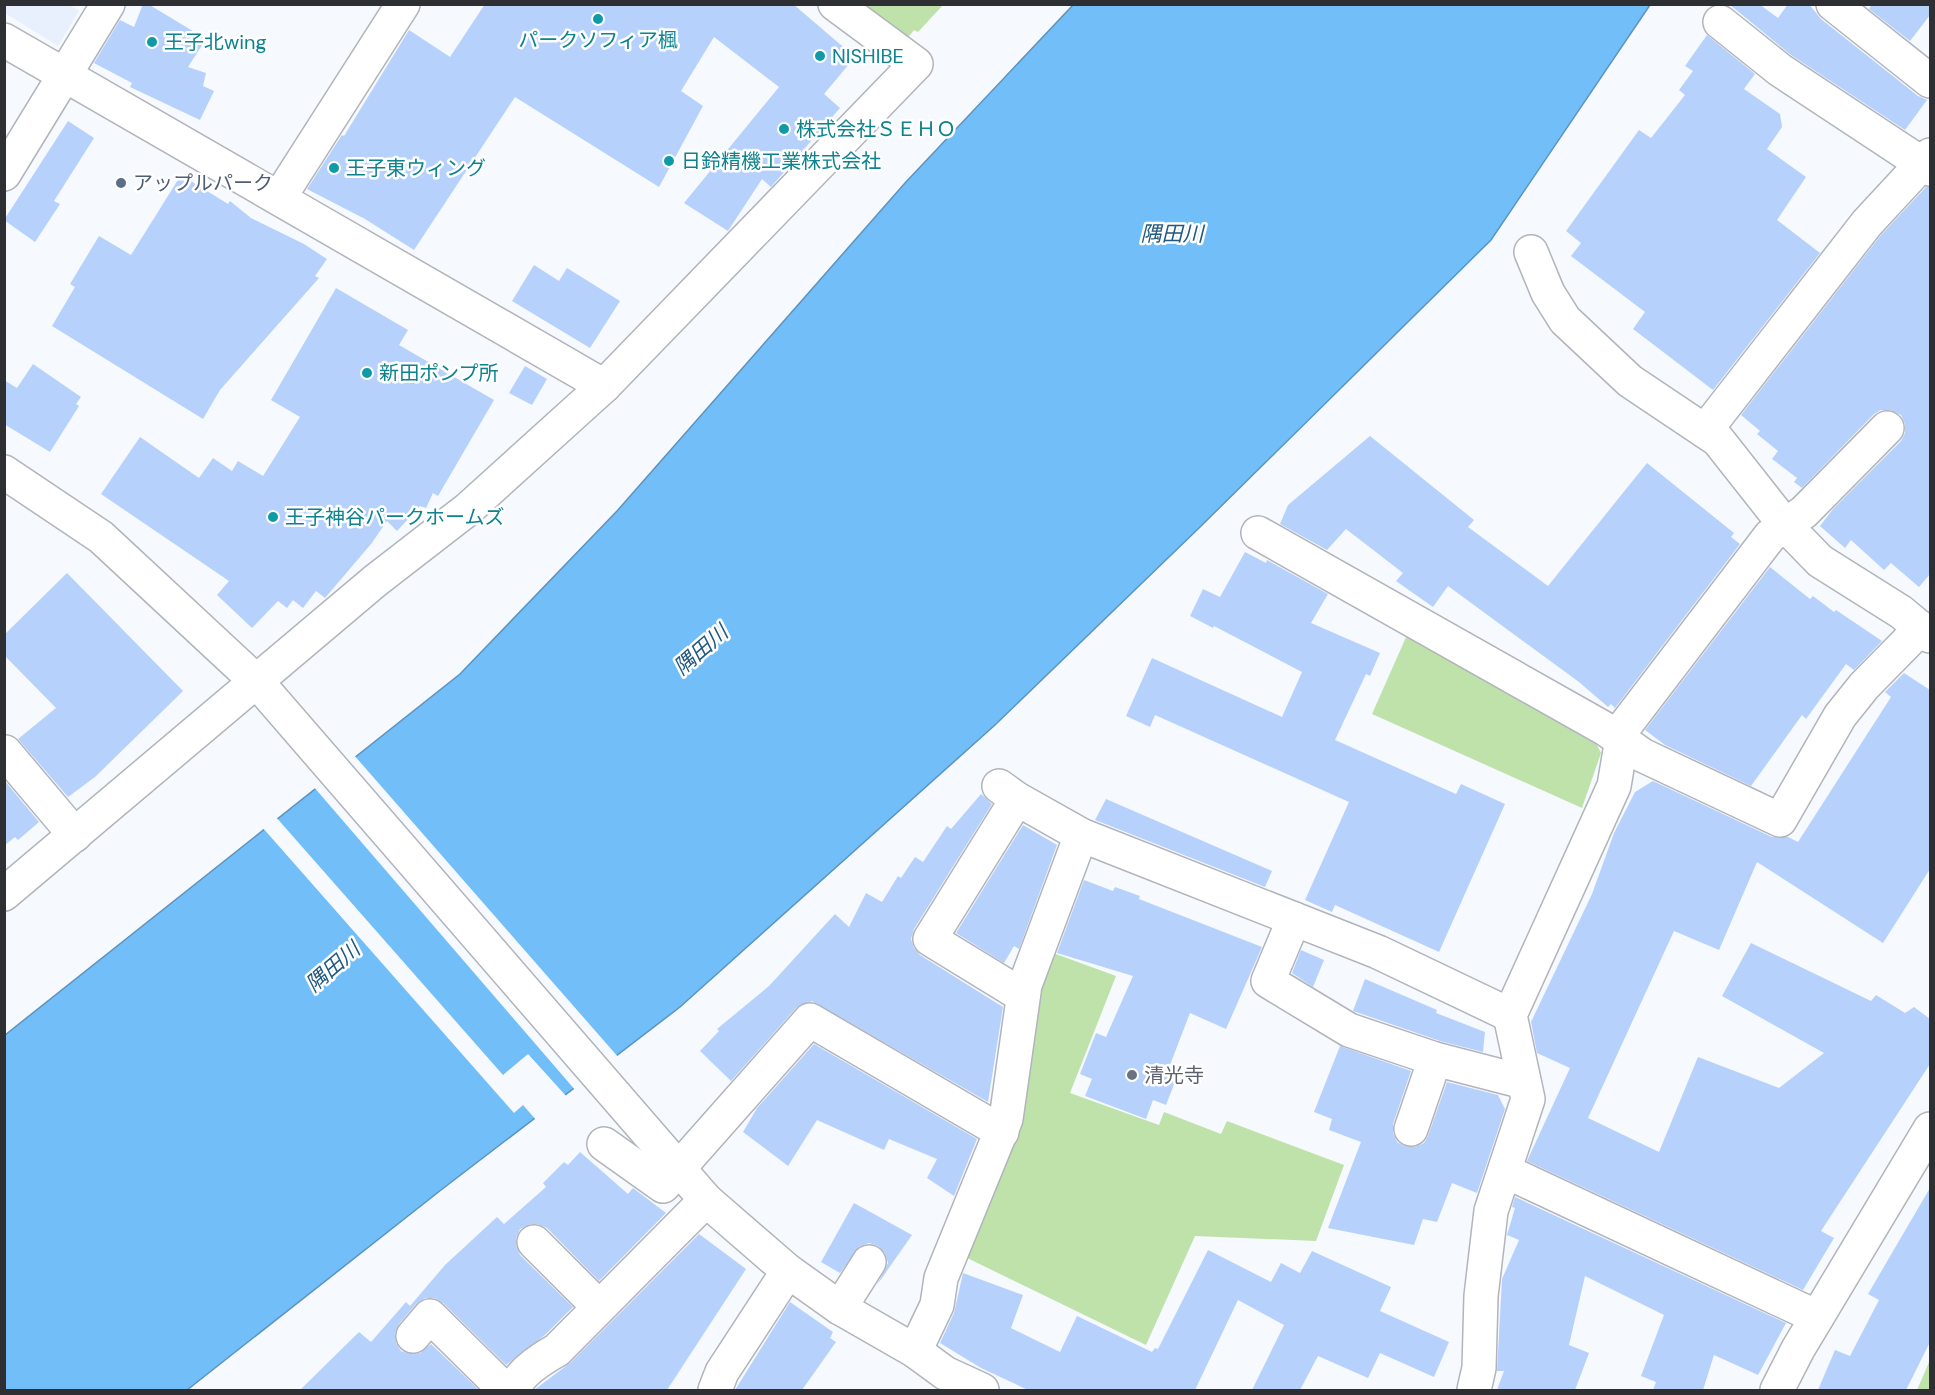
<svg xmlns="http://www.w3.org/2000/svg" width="1935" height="1395" font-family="'DM Sans','Noto Sans JP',sans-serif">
<rect width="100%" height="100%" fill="#f6f9fe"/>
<!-- built -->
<polygon fill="#e8f0fd" points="4,5 69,5 79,11 58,46 5,13"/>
<!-- green -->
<g fill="#bfe2aa">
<polygon points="859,5 943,5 918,32 914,30 906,40"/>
<polygon points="1407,635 1597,745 1601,753 1582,808 1372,714"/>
<polygon points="1045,950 1116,976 1070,1093 1159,1125 1164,1112 1221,1134 1227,1121 1344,1165 1316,1241 1195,1236 1146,1345 961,1255"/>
<polygon points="1930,1360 1930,1390 1917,1390"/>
</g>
<!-- water -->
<polygon fill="#71bef8" stroke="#5d93bd" stroke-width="1.5" points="1073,5 1650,5 1491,240 1199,528 995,725 680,1007 441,1190 187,1390 5,1390 5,1035 460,674 617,511 905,183"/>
<!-- pier -->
<g fill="#f6f9fe">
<polygon points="353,754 619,1058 576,1091 313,786"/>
<polygon points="275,816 503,1075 528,1054 567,1097 537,1121 523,1105 514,1113 262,827"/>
</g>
<!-- building -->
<g fill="#b7d1fd">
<polygon points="143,4 148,4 206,39 188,67 206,73 203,86 214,91 200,120 130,87 132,83 94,63 120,20 134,27"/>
<polygon points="485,4 793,4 855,57 824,94 840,108 771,187 762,179 728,231 684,203 779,87 714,37 681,91 703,106 659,187 515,97 414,250 365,219 307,189 342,135 344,136 409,30 450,57"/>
<polygon points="1729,4 1759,4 1778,18 1788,4 1809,4 1821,19 1918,96 1927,100 1905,130 1791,55"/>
<polygon points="1872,4 1930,4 1930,15 1910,41 1869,9"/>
<polygon points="1707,35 1755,74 1744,89 1780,114 1782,127 1767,149 1806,177 1777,220 1820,253 1713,390 1633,329 1645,312 1571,256 1581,243 1566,231 1639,130 1651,138 1685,95 1679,90 1693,71 1685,66"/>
<polygon points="68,121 94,138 54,201 60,204 35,242 4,220"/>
<polygon points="181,175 228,204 230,201 251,218 304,244 327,259 315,276 319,278 220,390 203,419 52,326 75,287 70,284 99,236 131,255"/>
<polygon points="1926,187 1930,187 1930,574 1919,587 1891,563 1884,570 1851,540 1845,548 1820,526 1833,509 1901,441 1905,433 1905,424 1901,415 1891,410 1881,410 1874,414 1802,488 1794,482 1797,478 1772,459 1778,451 1757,434 1760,431 1741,415 1881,235"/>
<polygon points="534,265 559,281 567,268 620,301 590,348 512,301"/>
<polygon points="336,288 408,330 399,345 494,400 438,496 433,493 426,508 420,506 397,531 387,521 371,544 325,598 316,591 303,608 293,600 287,608 278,601 252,628 217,595 229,581 101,494 140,437 199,478 213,458 232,471 238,461 263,476 300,417 271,400"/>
<polygon points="33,364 81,397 76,404 79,406 50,452 4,424 4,380 17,388"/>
<polygon points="525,366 547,379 532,405 509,393"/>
<polygon points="1370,436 1474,520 1468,527 1548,586 1647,463 1734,533 1731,537 1740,544 1615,708 1611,704 1608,707 1579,682 1448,586 1433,607 1396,581 1403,573 1346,529 1327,550 1280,524 1288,505"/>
<polygon points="1245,552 1266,563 1267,560 1328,594 1311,623 1380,653 1370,676 1366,674 1335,740 1456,794 1461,784 1505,804 1439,952 1335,905 1332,912 1305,900 1349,802 1155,715 1150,727 1126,716 1152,658 1282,717 1302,672 1214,626 1213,628 1190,616 1203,589 1220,597"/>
<polygon points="1770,567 1810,599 1813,596 1834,612 1836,610 1882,641 1854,670 1846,664 1806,719 1802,715 1751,786 1665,745 1645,730"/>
<polygon points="67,573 183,691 95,777 68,797 18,739 56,708 4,655 4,635"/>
<polygon points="1904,673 1930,690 1930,869 1883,943 1757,862 1719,950 1674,931 1588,1118 1659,1152 1698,1057 1779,1088 1824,1053 1722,996 1751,943 1871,1001 1876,995 1905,1013 1914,1007 1930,1019 1930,1064 1821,1231 1834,1238 1803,1290 1527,1161 1570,1068 1537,1053 1531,1022 1592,894 1614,833 1635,792 1653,781 1772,837 1788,837 1798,842 1891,697 1885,692"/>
<polygon points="4,780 39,822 18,840 15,837 4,846"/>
<polygon points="981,794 992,804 914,929 911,939 914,948 920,955 1003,1007 988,1102 812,1001 796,1008 731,1081 700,1051 719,1031 717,1029 769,986 835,914 849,927 866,893 882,902 898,876 901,878 915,857 923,862 947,826 951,829"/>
<polygon points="1106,799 1272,871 1265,887 1095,820"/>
<polygon points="1023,825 1057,845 1019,949 1014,946 1004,963 956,933"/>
<polygon points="1084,880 1113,891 1115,887 1140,896 1139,899 1262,947 1226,1029 1190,1013 1168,1070 1178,1074 1166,1105 1153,1100 1146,1119 1085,1096 1092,1079 1080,1074 1096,1033 1106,1037 1133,976 1057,953"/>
<polygon points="1301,950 1324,960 1313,987 1292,973"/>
<polygon points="1365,979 1437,1010 1436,1013 1485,1032 1483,1052 1440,1041 1353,1011"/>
<polygon points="814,1044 977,1139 954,1196 927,1178 937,1159 889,1139 884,1150 817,1120 788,1166 743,1132 757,1108"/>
<polygon points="1340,1046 1411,1071 1393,1124 1393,1133 1397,1142 1404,1146 1415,1147 1424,1143 1428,1136 1447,1082 1498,1095 1505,1109 1477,1193 1452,1183 1437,1222 1423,1219 1414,1245 1328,1228 1361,1142 1329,1130 1332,1119 1314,1112"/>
<polygon points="580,1152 628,1194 633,1188 666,1213 599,1281 547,1228 538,1224 530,1224 520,1229 516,1238 516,1246 520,1255 573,1307 545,1335 506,1365 443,1303 435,1298 425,1298 416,1304 399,1324 395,1333 396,1343 401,1351 410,1354 420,1353 431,1344 479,1390 300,1390 359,1332 371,1342 406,1302 410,1306 445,1265 497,1217 504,1224 546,1187 543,1183 564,1162 568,1165"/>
<polygon points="1930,1188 1930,1342 1906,1390 1818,1390 1835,1350 1850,1356 1879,1300 1868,1294"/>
<polygon points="1515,1197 1786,1323 1758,1375 1714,1355 1703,1390 1653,1390 1656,1382 1641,1376 1664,1315 1585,1276 1569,1345 1589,1353 1575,1390 1497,1390 1504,1371 1497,1371 1502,1279 1519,1240 1507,1235 1515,1208 1512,1207"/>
<polygon points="854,1203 912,1235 877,1285 888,1263 885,1253 878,1246 869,1243 860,1246 840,1273 821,1262"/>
<polygon points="699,1234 746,1269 667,1390 534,1390 570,1363"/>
<polygon points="1208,1250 1271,1282 1281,1263 1300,1273 1312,1251 1391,1287 1380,1311 1449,1342 1434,1377 1380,1353 1368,1378 1318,1356 1300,1390 1252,1390 1284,1325 1238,1300 1195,1390 1028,1390 981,1368 940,1343 954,1313 963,1273 1023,1295 1011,1328 1060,1352 1077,1316 1152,1352 1155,1348 1158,1349"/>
<polygon points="790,1302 833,1332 830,1338 836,1342 802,1390 735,1390"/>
</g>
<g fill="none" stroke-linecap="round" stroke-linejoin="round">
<!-- minor casing -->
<g stroke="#b1b4ba" stroke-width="36">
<g id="minor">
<polyline points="1833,4 1930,81"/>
<polyline points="1720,22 1780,70 1930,169"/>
<polyline points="4,40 604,386"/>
<polyline points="4,174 108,4"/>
<polyline points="279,198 403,4"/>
<polyline points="1531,252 1548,293 1565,320 1630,381 1718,440 1785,525 1820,561 1901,612 1930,636"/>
<polyline points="1705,431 1867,223 1930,155"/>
<polyline points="4,472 101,537 258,683 706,1200 788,1271 840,1308 915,1351 945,1373 982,1390"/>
<polyline points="1258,533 1607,730 1642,755 1780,820 1840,716 1864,686 1921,628"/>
<polyline points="5,752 75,835"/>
<polyline points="999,786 1017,799 1081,835 1378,952 1510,1015"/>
<polyline points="1017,799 930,939 1023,996"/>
<polyline points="4,894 375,581 468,509 604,386 916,64 835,4"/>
<polyline points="1294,919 1268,981 1349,1030 1435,1059 1524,1082"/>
<polyline points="1411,1129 1435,1059"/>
<polyline points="604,1144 663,1186 810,1020 1002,1132"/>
<polyline points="1505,1171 1817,1317"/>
<polyline points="534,1242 599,1307"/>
<polyline points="840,1308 869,1262"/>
<polyline points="413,1336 430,1316 505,1390"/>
<polyline points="915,1351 937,1305 941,1278 1006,1119 1025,985 1081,835"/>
<path d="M 513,1390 C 519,1373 541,1359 557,1350 L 706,1200"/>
<polyline points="715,1390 722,1372 788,1271"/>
<polyline points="1474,1390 1479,1368 1481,1296 1491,1211 1528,1099 1510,1015 1614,786 1624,727 1770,536 1804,512 1887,428"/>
<polyline points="1777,1390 1798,1349 1930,1129"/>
</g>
</g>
<!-- minor -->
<use href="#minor" stroke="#fff" stroke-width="33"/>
</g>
<!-- markers -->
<g fill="#0f9aa8" stroke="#fff" stroke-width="2">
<circle cx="598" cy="19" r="6"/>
<circle cx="152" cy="42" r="6"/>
<circle cx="820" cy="56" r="6"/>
<circle cx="784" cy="129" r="6"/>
<circle cx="669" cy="161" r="6"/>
<circle cx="334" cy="168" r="6"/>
<circle cx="367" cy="373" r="6"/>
<circle cx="273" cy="517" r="6"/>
</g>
<circle fill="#5c6f8a" stroke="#fff" stroke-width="2" cx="121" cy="183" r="6"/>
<circle fill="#6b7280" stroke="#fff" stroke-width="2" cx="1132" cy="1075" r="6"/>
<g text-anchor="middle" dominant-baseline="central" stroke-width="5" stroke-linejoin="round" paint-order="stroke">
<!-- culture labels -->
<g font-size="20" fill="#0d838f" stroke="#fff" text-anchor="start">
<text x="598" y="40" text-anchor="middle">パークソフィア楓</text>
<text x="164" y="42">王子北wing</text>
<text x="832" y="56">NISHIBE</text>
<text x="796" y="129">株式会社ＳＥＨＯ</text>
<text x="681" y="161">日鈴精機工業株式会社</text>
<text x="346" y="168">王子東ウィング</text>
<text x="379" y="373">新田ポンプ所</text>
<text x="285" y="517">王子神谷パークホームズ</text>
</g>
<!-- service labels -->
<g font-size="20" fill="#4e5e75" stroke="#fff" text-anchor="start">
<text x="133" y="183">アップルパーク</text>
</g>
<!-- worship labels -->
<g font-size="20" fill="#5b616d" stroke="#fff" text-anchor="start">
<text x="1144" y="1075">清光寺</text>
</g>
<!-- water labels -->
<g font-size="21" font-style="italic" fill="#20587f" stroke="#fff">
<text x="1172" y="234">隅田川</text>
<text transform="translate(701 650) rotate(-41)">隅田川</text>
<text transform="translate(333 967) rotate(-41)">隅田川</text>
</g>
</g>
<!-- border -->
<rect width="1935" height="1395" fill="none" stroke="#2e2f32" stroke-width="12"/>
</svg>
